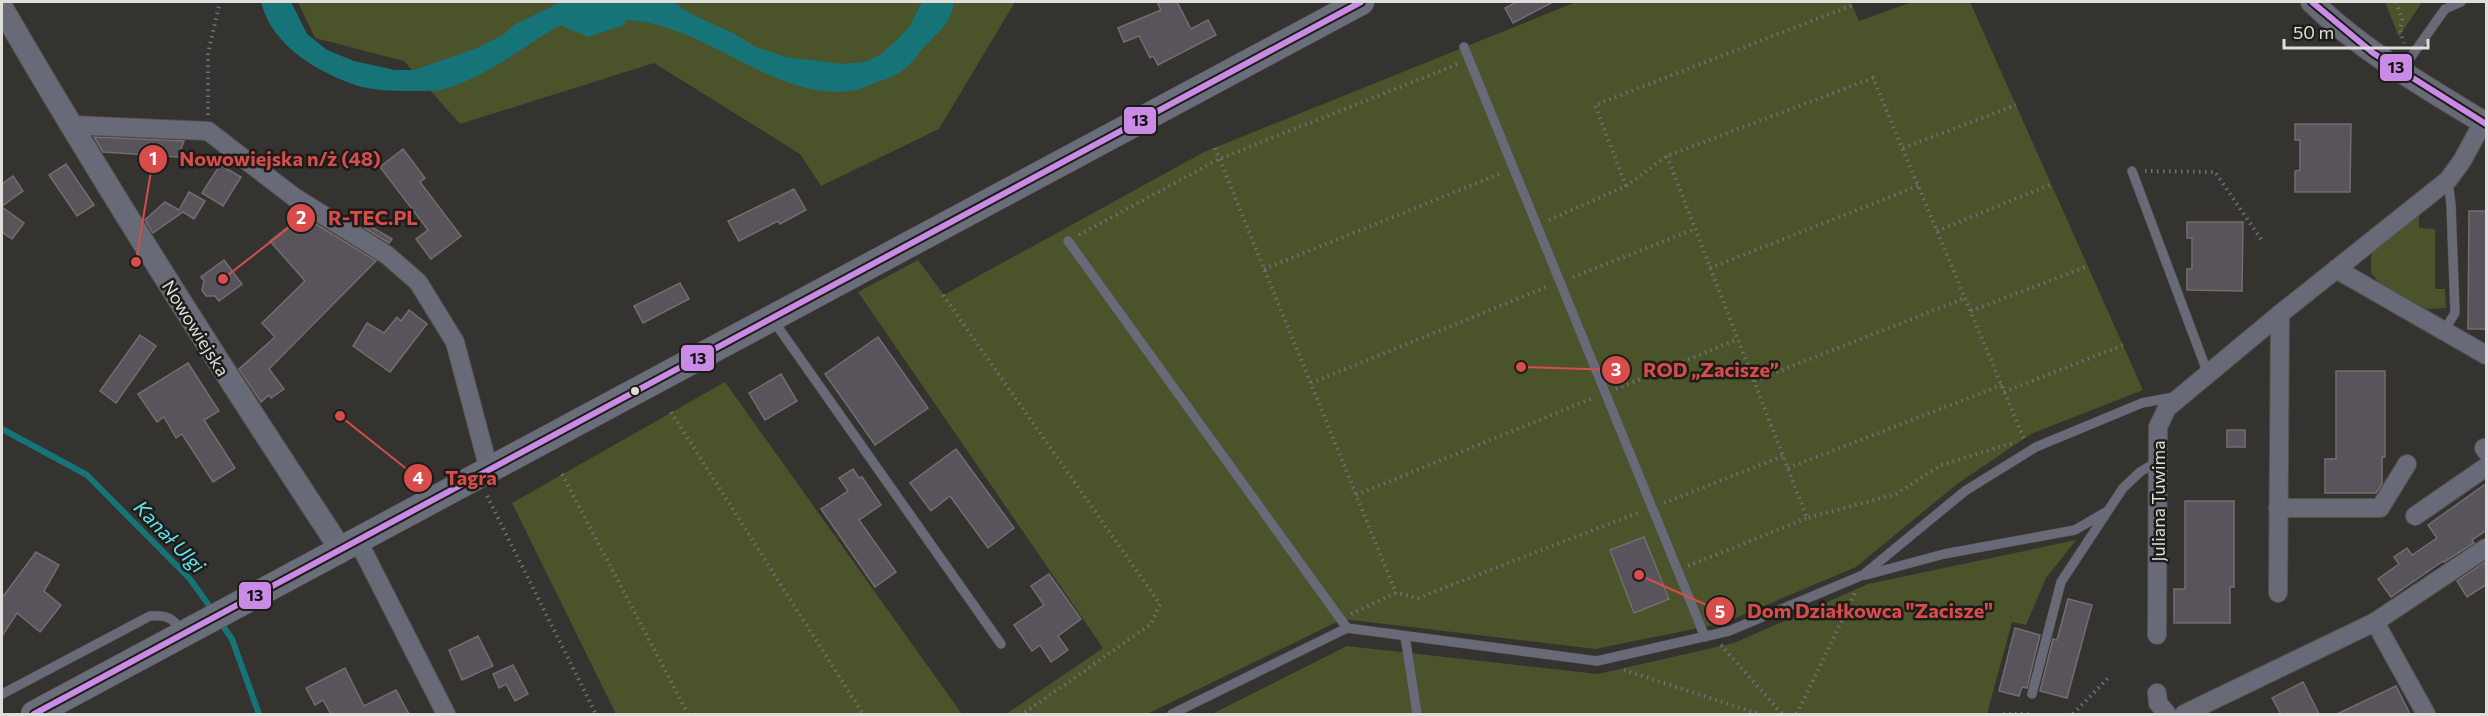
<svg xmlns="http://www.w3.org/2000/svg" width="2488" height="716" font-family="Commissioner,sans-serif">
<rect width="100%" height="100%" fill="#353330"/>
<!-- green -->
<g fill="#4a5329">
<polygon points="298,2 1015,2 939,129 821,186 800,154 654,63 460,124 404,61 315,38"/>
<polygon points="1576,2 1851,2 1859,21 1912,2 1970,2 2143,390 2031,434 1957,484 1856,567 1724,623 1595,649 1343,619 1147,714 1006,714 1103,648 858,292 918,260 944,295 1204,152"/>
<polygon points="2385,2 2422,2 2399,37"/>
<polygon points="2419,211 2419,228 2435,229 2435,289 2445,289 2446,308 2427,309 2381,285 2371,273 2371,257 2375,248"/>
<polygon points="725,382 962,714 616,714 512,503"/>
<polygon points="2076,540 2046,578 2026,625 2012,622 1987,714 1212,714 1347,646 1598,674 1734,643 1868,584"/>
</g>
<!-- water -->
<path fill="#167479" d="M 261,2 L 291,2 L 307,34 L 327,50 L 354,61 L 395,70 L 414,70 L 477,48 L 503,35 L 514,25 L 561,2 L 673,2 L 693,15 L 733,33 L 756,47 L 786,57 L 843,64 L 865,62 L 880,55 L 901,36 L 910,26 L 922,2 L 954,2 C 950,28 934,34 919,53 C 904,72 899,75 875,83 C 867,86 859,90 849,91 C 776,101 701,22 626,20 L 624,25 L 588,37 L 560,25 C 523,47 486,77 444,89 C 436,92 425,90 416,91 C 400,91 378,91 362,87 C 320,74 272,47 261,2 Z"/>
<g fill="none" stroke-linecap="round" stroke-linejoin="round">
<!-- stream -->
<g stroke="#167479" stroke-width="6">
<polyline points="2,429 87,475 190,579 213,611"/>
<polyline points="220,622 232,639 259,714"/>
</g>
</g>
<!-- building -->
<g fill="#59535c" stroke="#706e6f" stroke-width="1.5">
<polygon points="1157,2 1177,2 1191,29 1208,20 1216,35 1158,65 1153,56 1150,58 1139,36 1124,42 1118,28 1161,10"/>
<polygon points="1517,2 1553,2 1513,23 1505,8"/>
<polygon points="2295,124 2351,124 2350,192 2295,192 2295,171 2300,170 2300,140 2295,140"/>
<polygon points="94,137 184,141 178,157 103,152"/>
<polygon points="403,149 425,178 420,182 461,236 431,259 416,239 428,230 380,167"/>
<polygon points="66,164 94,205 77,216 49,175"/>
<polygon points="220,165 241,177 223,206 202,193"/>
<polygon points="13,176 23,191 2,206 2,184"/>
<polygon points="794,189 806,210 780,224 778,221 739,241 728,221"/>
<polygon points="189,192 205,201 194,219 183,212 153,233 145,220 165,202 179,210"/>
<polygon points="2,207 24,223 12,239 2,232"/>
<polygon points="2469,211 2487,211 2487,329 2468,329"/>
<polygon points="298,213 376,261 269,369 284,389 271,398 269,395 261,402 239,369 275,337 262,323 305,281 270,241 289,226 287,220"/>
<polygon points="2187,222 2243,222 2242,291 2187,290 2187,269 2192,269 2192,238 2187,238"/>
<polygon points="365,223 392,239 389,243 363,227"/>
<polygon points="224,260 242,284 219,301 215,296 206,296 202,290 204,281 201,277"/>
<polygon points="680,283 689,299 643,323 634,306"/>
<polygon points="409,310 427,324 390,372 353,346 367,323 384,333 397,317 401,321"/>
<polygon points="140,335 156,346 116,403 100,391"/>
<polygon points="878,337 928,408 875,445 825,374"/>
<polygon points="188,363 219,411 204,420 235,468 213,482 182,434 176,438 164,417 157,422 138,394"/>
<polygon points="2336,371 2385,371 2385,457 2382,457 2382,484 2376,493 2325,493 2325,459 2336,459"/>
<polygon points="781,374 797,401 765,420 749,393"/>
<rect x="2227" y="430" width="18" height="17"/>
<polygon points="956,449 1014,528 988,548 950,496 931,511 910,483"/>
<polygon points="853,469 859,478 862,477 881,505 859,520 896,572 875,587 821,509 848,491 839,478"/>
<polygon points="2487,483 2487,530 2472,540 2474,543 2444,562 2443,561 2391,597 2378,579 2399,564 2394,557 2407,548 2412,555 2437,538 2428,525"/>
<polygon points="2185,501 2234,501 2234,587 2230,587 2230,623 2174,623 2174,589 2185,589"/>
<polygon points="1644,537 1669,599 1634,613 1610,550"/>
<polygon points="36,552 59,565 44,591 61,605 40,632 17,613 2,636 2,598"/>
<polygon points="2485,562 2487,584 2467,597 2457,581"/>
<polygon points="1049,574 1081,619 1058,636 1068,650 1051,662 1040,645 1032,651 1014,625 1044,605 1031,586"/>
<polygon points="2068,599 2092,605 2067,698 2040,691 2053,639 2057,640"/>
<polygon points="2015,628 2040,635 2027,688 2022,687 2019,696 1999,691"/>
<polygon points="478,636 493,666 462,680 449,650"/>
<polygon points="513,665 528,694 515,701 506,684 499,688 493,674"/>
<polygon points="345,668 364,706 396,690 409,714 331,714 323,700 315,705 306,688"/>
<polygon points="2303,682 2319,714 2281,714 2272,698"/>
<polygon points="2396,686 2410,714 2337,714"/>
</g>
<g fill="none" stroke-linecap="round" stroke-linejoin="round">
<!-- service casing -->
<g stroke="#53524f" stroke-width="10">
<g id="service">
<polyline points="1464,47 1705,637"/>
<polyline points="2401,71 2445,9 2461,2"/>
<polyline points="2132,171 2208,374"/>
<polyline points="1068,241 1347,628"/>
<polyline points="773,320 1001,644"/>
<polyline points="2444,331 2455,313 2451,205 2448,180"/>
<polyline points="1866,575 1944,554 2075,530 2106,512"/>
<polyline points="1405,636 1417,714"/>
<path d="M 2,694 L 150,616 C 167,615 174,618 182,632"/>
<polyline points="2032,694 2061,582 2123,488 2140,472 2158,461"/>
<polyline points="1172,714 1347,628 1597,661 1729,631 1863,575 1965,491 2036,447 2142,403 2174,397"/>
</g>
</g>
<!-- minor casing -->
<g stroke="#53524f" stroke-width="20">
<g id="minor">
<polyline points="69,125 208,131 294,197 387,255 418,282 455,342 489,470"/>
<polyline points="2336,269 2486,355"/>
<polyline points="2484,448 2486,451"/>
<polyline points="2278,508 2380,508 2407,464"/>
<polyline points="2415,516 2486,467"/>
<polyline points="358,541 446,714"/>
<polyline points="2278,593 2280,314"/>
<polyline points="2375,622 2426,714"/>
<polyline points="2157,635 2158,427 2167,408 2280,314 2448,180 2462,161 2483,122"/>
<polyline points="2157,693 2158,703 2167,714"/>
<polyline points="2184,714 2375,622 2486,548"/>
</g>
</g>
<!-- tertiary casing -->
<g stroke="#53524f" stroke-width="24">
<g id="tertiary">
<path d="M 2312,2 C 2362,51 2427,88 2486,124"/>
<path d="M 2,8 C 106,188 218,363 332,536 L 340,552"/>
</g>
</g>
<!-- secondary casing -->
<g stroke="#53524f" stroke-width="27">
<polyline id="secondary" points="34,714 1361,2"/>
</g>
<!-- path -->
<g stroke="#6e7077" stroke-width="4" stroke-dasharray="1.5 4.5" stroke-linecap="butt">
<polyline points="2396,2 2402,19 2400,30 2404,43"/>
<polyline points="208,115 208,53 220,2"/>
<polyline points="1215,148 1396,593"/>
<polyline points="1903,148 2016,105"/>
<polyline points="1667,156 1807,518 1896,494 1941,465 2016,442"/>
<polyline points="2145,171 2215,172 2263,242"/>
<polyline points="1626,186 1595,105 1853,5"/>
<polyline points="1549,220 1626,186 1667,156 1873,78 2024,439"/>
<polyline points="1937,231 2052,184"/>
<polyline points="1079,235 1219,159 1458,64"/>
<polyline points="1710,268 1918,186"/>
<polyline points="1264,269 1502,173"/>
<polyline points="1573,277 1695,229"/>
<polyline points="943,295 1160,604 1151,624 1023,714"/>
<polyline points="1971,311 2088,266"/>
<polyline points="1754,381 1965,298"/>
<polyline points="1311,383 1549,286"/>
<polyline points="1616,389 1738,339"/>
<polyline points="2004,392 2123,345"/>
<polyline points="671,412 863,714"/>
<polyline points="1788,468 2002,385"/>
<polyline points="562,474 688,714"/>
<polyline points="1356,495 1593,398"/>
<polyline points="487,496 596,714"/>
<polyline points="1664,503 1783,456"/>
<polyline points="1688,566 1807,518"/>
<polyline points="1351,614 1396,593 1418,598 1640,512"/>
<polyline points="1721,645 1782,714"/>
<polyline points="1624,670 1759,714"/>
<polyline points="1797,714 1855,593"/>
<polyline points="2003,714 2033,714"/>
<polyline points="2073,714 2110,676"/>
</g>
<!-- service -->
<use href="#service" stroke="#686b77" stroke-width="9"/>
<!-- minor -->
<use href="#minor" stroke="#686b77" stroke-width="18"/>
<!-- tertiary -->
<use href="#tertiary" stroke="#686b77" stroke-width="22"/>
<!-- secondary -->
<use href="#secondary" stroke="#6a6e7a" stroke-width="26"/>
<!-- bus-1 casing -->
<g stroke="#1d1c19" stroke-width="10">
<g id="bus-1">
<polyline points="2312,2 2373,53 2486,124"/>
<polyline points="34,714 1361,2"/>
</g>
</g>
<!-- bus-1 -->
<use href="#bus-1" stroke="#ca8be6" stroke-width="6"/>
</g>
<!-- markers -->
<circle fill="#e0deda" stroke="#1d1c19" stroke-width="2" cx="635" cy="391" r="5"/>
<g text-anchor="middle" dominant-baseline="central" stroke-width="5" stroke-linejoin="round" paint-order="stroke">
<!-- street labels -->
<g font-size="18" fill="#e0deda" stroke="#1d1c19">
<text transform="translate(196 328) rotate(58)">Nowowiejska</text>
<text transform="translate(2158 501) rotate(-90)">Juliana Tuwima</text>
</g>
<!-- water labels -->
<g font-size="20" font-style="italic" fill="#60e5ee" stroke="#1d1c19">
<text transform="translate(170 536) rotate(46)">Kanał Ulgi</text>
</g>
</g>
<!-- callouts -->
<path fill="none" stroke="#d84c4c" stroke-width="2" d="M136 262L153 159M223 279L301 218M1521 367L1616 370M340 416L418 478M1639 575L1720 611"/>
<g fill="#d84c4c" stroke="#1d1c19" stroke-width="2">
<circle cx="136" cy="262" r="6"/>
<circle cx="223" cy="279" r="6"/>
<circle cx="1521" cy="367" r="6"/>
<circle cx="340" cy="416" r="6"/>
<circle cx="1639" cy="575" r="6"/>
<circle cx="153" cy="159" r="15"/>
<circle cx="301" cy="218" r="15"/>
<circle cx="1616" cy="370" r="15"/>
<circle cx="418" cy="478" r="15"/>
<circle cx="1720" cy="611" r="15"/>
</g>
<g font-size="18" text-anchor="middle" font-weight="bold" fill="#fff">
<text x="153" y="165">1</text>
<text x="301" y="224">2</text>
<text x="1616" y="376">3</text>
<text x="418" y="484">4</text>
<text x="1720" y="618">5</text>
</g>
<g font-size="20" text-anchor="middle" font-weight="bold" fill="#d84c4c" stroke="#1d1c19" stroke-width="5" stroke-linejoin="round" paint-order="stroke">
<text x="280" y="166">Nowowiejska n/ż (48)</text>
<text x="373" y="225">R-TEC.PL</text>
<text x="1711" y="377">ROD „Zacisze”</text>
<text x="471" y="485">Tagra</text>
<text x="1870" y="618">Dom Działkowca "Zacisze"</text>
</g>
<g stroke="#1d1c19" stroke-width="2">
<rect x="2379" y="53" width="34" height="29" rx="6" fill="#ca8be6"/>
<rect x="1123" y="106" width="34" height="29" rx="6" fill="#ca8be6"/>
<rect x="680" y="344" width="35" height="28" rx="6" fill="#ca8be6"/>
<rect x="238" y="581" width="34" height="29" rx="6" fill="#ca8be6"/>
</g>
<g font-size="16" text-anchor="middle" font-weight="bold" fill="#111">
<text x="2396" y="73">13</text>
<text x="1140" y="126">13</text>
<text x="698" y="364">13</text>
<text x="255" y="601">13</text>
</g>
<!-- border -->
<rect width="2488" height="716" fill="none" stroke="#e0deda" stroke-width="6"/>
<!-- scale -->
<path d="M2284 39v9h144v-9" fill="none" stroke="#e0deda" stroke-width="3"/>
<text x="2293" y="39" font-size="18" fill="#e0deda" stroke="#1d1c19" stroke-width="4.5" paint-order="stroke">50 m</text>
</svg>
